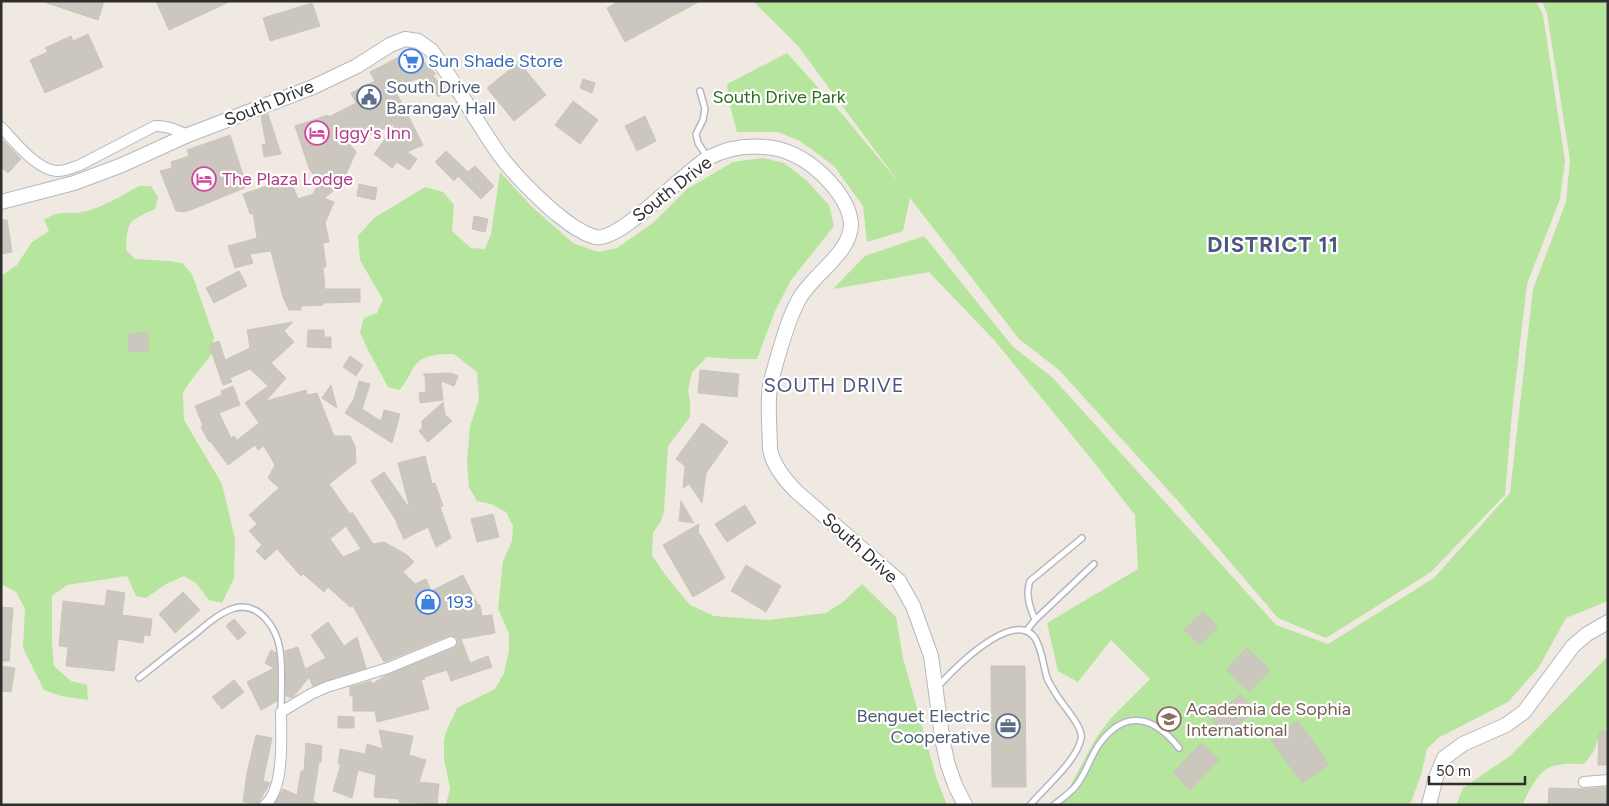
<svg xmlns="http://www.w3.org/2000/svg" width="1609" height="806" font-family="Figtree,sans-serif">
<rect width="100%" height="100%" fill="#efe9e1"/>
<!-- green -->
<g fill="#b6e59e">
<polygon points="753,1 1536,1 1543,15 1565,161 1560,199 1527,284 1512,412 1505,495 1431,572 1326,638 1278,618 1178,501 1059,370 1019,339 910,198 903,231 867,242 863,206 834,166 800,141 778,132 737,132 729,102 727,84 787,53 843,115 900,184 798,46"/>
<polygon points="1542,1 1608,1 1608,601 1566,618 1539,667 1508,702 1438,738 1427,749 1421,775 1410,805 1060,805 1096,738 1111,718 1150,679 1111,640 1078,682 1058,671 1047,623 1138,569 1135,515 1093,461 995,341 929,272 833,289 865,256 924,236 1013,347 1053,378 1276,625 1328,644 1434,578 1510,493 1533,289 1566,202 1570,160 1547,13"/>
<path d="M 763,158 L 784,163 L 806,180 L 829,205 L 834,226 L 791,280 L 775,311 L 757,359 L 733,359 L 707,357 L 692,372 L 688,390 L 690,401 L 690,417 L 668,446 L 664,511 L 661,521 L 653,533 L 652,555 L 666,576 L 690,605 L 714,616 L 769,620 L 826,613 L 843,602 L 862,584 L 896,617 L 903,658 L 937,780 L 947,805 L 446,805 L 450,788 L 444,759 L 444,741 L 446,732 L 457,708 L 495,689 L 504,673 L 509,650 L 509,633 L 498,609 L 503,561 L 512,541 L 513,526 L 506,512 L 491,504 L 477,501 L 469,487 L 467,462 L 470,426 L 479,400 L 477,372 L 454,354 C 439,354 420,354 412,370 C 407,379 406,383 399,390 L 388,387 L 367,348 L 360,332 L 364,318 L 377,313 L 383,300 L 360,260 L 358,236 L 374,218 L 425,187 L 443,192 L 454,205 L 452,231 L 471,248 L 485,249 L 491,234 L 500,172 L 532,207 L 573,243 L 598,252 L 617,248 L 653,223 L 687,189 L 733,162 Z"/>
<path d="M 139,186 L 151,186 L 158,197 L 155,209 C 129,221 127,220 126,250 L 135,259 L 169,261 L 182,263 L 192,274 L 214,337 L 211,355 L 192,379 L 183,392 L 184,420 L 222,484 L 235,539 L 234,578 L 222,603 L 209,600 L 196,583 L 184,576 L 166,584 L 146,598 L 136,596 L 127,576 L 67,585 L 52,596 L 52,644 L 54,666 L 71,681 L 87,685 L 88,700 L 61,696 L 44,690 L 23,648 L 25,609 L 16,592 L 1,584 L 1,276 L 17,265 L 32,242 L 49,231 L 44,220 C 59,209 66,215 82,212 C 100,209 123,195 139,186 Z"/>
<path d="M 1608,656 L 1608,726 L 1597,742 L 1594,751 L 1584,764 C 1543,762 1540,770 1522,805 L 1456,805 L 1463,788 L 1510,756 Z"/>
</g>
<!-- building -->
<g fill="#cbc7bf" stroke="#cbc5ba" fill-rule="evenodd">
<polygon points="47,1 104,1 98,20 47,3"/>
<polygon points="156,1 231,1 169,30"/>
<polygon points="619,1 700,1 625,42 607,8"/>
<polygon points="312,3 320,26 270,41 263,18"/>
<polygon points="88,34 103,67 45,93 30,60 48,52 45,48 71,36 73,41"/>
<polygon points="399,57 421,59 436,74 432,75 446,89 439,97 421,78 393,86 423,145 407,152 417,159 409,170 397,162 392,168 374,154 396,124 371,134 364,132 362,138 349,143 356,152 341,185 324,198 334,202 325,223 329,242 323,243 326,267 323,267 325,289 360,289 360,302 323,303 323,305 301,306 301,310 289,310 283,297 271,251 250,254 253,263 235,268 228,246 257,238 253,213 250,214 243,194 290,178 298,199 313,194 319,183 309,168 295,126 328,115 329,117 356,103 351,93 375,81 370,72"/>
<polygon points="519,62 546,95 514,121 487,88"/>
<polygon points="583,79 595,83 592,93 580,88"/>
<polygon points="573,101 598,120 580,144 555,125"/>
<polygon points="268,114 281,154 264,157 262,145 266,144 261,116"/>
<polygon points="645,116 656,141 637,151 625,126"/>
<polygon points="230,135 247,187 193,209 184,212 176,211 160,171 172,168 171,162 189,156 187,150"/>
<polygon points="1,138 21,159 8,173 1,167"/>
<polygon points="446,151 468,172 475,166 494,186 481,199 458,176 454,181 435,162"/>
<polygon points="359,184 377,188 375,200 357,196"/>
<polygon points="474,216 488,219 485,232 472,229"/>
<polygon points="1,220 7,220 12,252 1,254"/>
<polygon points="239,271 247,286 214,303 206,288"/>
<path d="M 293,322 L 284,331 L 294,342 L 271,363 L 286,378 L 266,401 L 306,390 L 307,395 L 317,393 L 334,436 L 350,436 L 355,446 L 356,463 L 329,484 L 350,514 L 352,512 L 373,544 L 384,542 L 407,555 L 414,562 L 403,572 L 415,584 L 426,579 L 431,591 L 463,575 L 478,605 L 480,605 L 482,616 L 492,615 L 495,633 L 461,639 L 470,663 L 488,656 L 492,667 L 451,681 L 447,670 L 424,677 L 425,679 L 421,680 L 429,709 L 377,722 L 375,711 L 353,711 L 353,696 L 350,696 L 350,687 L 371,681 L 372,684 L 385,676 L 454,648 L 458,643 L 456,637 L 448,636 L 384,662 L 353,606 L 350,607 L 328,587 L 324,592 L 303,574 L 301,576 L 277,549 L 265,560 L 256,551 L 262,545 L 249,531 L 257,524 L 249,515 L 279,488 L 268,478 L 275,465 L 264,446 L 258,450 L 255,445 L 228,465 L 210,441 L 209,442 L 201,427 L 203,426 L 195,406 L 222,395 L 221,391 L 233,386 L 240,405 L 219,413 L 231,438 L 234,436 L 237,440 L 259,423 L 245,403 L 268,386 L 250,369 L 230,378 L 232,382 L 223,385 L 209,345 L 219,341 L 225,360 L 250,348 L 247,330 ZM 346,526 L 361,549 L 343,557 L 330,539 Z"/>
<polygon points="308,330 324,330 324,337 331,337 331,348 307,347"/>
<polygon points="135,333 148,333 148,351 128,352 129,334"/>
<polygon points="350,356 363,365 356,376 343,367"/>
<polygon points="700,370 739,374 737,397 698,393"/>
<polygon points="451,373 458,376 454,386 441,381 443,400 420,403 419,393 426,392 425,376 423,374"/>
<polygon points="359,381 370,384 362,409 381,421 384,410 400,414 392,443 345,413 354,399"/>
<polygon points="331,385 337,408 322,398"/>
<polygon points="443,402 445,415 452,421 428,442 419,431 422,428 422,421"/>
<polygon points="702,423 728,442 706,473 702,503 689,484 683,488 685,466 676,459"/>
<polygon points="425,456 432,484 435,483 443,506 440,507 451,538 436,547 428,527 404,539 396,522 397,522 371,481 384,472 410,509 398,463"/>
<polygon points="681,501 694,523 679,521"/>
<polygon points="745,505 756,523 727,542 715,524"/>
<polygon points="493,514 499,537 477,542 471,519"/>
<polygon points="699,524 698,536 700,534 725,578 693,597 663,545"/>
<polygon points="746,565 781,586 766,612 731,591"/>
<polygon points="107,590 125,593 122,615 152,619 150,636 144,635 143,643 118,639 114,671 66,666 68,647 59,646 63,601 105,606"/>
<polygon points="183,592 200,610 175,633 159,614"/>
<polygon points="1,607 13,608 9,661 1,661"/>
<polygon points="1203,611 1218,627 1199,645 1184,630"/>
<polygon points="234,619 246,633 238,640 226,626"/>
<polygon points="328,622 344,646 357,637 366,668 313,686 309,677 294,696 291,698 287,696 286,696 285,651 298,647 305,669 326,658 311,635"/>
<polygon points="1247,648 1270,670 1249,692 1226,670"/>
<polygon points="271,650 276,653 277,658 277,701 261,710 247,682 274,668 265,663"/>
<polygon points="1,666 15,668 11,692 1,691"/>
<polygon points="991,666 1025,666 1026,787 992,787"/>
<polygon points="234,680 244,692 222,709 212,697"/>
<polygon points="1240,694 1255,710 1226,736 1212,720"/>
<polygon points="338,716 354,717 354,728 338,728"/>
<polygon points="1298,721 1329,764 1302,783 1271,740"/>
<polygon points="379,730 413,736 409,755 426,760 419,782 439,784 437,804 399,802 399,799 374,797 376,775 358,770 352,798 333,791 341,764 338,764 340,749 365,754 367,744 383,749"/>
<polygon points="1599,731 1608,731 1608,765 1598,765"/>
<polygon points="256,735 272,738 263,781 270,783 258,804 243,802 247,773"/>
<polygon points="306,743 322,746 321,762 319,762 313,801 321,805 274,805 283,789 297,795 301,771 304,771"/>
<polygon points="1201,743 1219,760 1190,790 1173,773"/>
<polygon points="1607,787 1607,805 1548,805 1549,788 1585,789"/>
</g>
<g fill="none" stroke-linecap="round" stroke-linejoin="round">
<!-- lane casing -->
<g stroke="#b4b7c1" stroke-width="8">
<g id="lane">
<polyline points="700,91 705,109 703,120 696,134 698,143 708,158"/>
<path d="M 1035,620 C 1030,607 1025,595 1030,581 L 1082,538"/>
<polyline points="1027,630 1035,620 1094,564"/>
<path d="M 139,678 C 157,664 175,649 194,635 C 206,625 220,612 235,608 C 260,602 277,629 280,650 C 283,670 281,691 281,712"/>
<path d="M 937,688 C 951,671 1014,607 1035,638 C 1042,649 1043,665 1047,678 C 1049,683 1053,689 1056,694 C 1062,705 1084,727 1081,739 C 1076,762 1045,787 1030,805"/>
<path d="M 1054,805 C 1061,799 1069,794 1075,787 C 1086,775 1090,756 1100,743 C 1126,708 1155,717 1179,748"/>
</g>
</g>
<!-- street casing -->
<g stroke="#b4b7c1" stroke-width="12">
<g id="street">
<path d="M 1,127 C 14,141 37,170 57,171 C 66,171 72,168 80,165 L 155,126 C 167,125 178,131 188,135"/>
<polyline points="1584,782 1608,780"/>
<path d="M 265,805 C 285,788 281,736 281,712 L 311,694 L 327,687 L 388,668 L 451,642"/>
</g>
</g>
<!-- secondary casing -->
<g stroke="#b4b7c1" stroke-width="16">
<g id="secondary">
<path d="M 1,202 L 74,183 L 122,165 L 188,135 L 313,87 L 357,66 L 390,45 L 405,39 L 418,41 L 431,50 C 456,83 475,120 499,154 C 514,175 534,194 553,211 C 566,221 578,232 595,237 C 619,243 684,172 708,158 C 725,149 745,145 764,147 C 786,148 807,160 823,175 C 835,187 850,206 851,224 C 851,254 811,275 798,301 C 788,320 782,342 776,363 C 774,371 771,379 770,387 C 767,407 770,429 770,449 C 773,466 785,480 797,492 L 899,581 L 913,606 L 931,656 L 943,743 L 948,765 L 955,785 L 965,805"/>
<polyline points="1429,805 1436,777 1444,758 1463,744 1506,725 1524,712 1573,646 1587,634 1608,622"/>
</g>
</g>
<!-- lane -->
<use href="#lane" stroke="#fff" stroke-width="5"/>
<!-- street -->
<use href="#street" stroke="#fff" stroke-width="10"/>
<!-- secondary -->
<use href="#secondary" stroke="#fff" stroke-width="14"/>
</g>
<!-- icons -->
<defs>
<g id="supermarket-ring" transform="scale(1.25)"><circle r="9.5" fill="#fff" stroke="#3f7fe0" stroke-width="1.5"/><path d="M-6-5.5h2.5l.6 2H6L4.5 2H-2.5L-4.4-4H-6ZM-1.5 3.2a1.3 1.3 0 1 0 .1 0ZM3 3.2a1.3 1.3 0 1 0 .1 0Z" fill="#3f7fe0"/></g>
<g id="civic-ring" transform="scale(1.25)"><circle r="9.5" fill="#fff" stroke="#5c6f8a" stroke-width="1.5"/><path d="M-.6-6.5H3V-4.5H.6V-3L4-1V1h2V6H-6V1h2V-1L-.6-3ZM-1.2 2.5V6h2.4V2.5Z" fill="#5c6f8a"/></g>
<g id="hotel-ring" transform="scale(1.25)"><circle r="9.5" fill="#fff" stroke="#d1479c" stroke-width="1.5"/><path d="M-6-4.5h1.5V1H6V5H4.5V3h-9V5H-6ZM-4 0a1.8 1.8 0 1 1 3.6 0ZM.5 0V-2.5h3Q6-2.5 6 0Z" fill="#d1479c"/></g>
<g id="shop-ring" transform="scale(1.25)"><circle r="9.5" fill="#fff" stroke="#3f7fe0" stroke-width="1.5"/><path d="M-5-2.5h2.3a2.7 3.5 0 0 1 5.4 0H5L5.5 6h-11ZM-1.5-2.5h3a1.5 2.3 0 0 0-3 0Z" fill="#3f7fe0"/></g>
<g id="school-ring" transform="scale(1.25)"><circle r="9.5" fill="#fff" stroke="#8d6e63" stroke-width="1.5"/><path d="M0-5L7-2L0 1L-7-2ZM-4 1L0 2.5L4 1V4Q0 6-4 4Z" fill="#8d6e63"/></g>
<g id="office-ring" transform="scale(1.25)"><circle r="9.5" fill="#fff" stroke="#5c6f8a" stroke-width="1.5"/><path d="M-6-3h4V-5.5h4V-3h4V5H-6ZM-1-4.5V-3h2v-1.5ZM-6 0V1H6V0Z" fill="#5c6f8a"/></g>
</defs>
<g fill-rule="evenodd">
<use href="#supermarket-ring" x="411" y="61"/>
<use href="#civic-ring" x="369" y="97"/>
<use href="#hotel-ring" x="317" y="133"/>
<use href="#hotel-ring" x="204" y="179"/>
<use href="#shop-ring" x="428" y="602"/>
<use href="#school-ring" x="1169" y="719"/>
<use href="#office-ring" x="1008" y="726"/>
</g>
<g text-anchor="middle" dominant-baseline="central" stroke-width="4.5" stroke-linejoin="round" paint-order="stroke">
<!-- shop labels -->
<g font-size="18" fill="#366cbe" stroke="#fff" text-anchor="start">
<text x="428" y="61">Sun Shade Store</text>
<text x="446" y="602">193</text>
</g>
<!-- service labels -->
<g font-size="18" fill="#4e5e75" stroke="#fff" text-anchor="start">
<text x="386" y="87">South Drive<tspan x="386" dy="21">Barangay Hall</tspan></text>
<text x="990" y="716" text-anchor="end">Benguet Electric<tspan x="990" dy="21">Cooperative</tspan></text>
</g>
<!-- park labels -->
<g font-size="18" fill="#2c6e1b" stroke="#fff">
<text x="779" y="97">South Drive Park</text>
</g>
<!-- street labels -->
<g font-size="18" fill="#2e2e2e" stroke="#fff">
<text transform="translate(269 103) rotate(-22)">South Drive</text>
<text transform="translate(672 189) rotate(-38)">South Drive</text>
<text transform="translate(860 548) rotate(42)">South Drive</text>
</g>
<!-- hotel labels -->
<g font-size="18" fill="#b23c85" stroke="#fff" text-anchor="start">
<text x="334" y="133">Iggy's Inn</text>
<text x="222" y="179">The Plaza Lodge</text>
</g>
<!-- education labels -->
<g font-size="18" fill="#785e54" stroke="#fff" text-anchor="start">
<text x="1186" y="709">Academia de Sophia<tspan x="1186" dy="21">International</tspan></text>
</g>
<!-- quarter labels -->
<g font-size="20" letter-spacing="1" fill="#4d5680" stroke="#fff">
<text x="834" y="385">SOUTH DRIVE</text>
</g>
<!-- district labels -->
<g font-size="22" font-weight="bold" letter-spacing="1" fill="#4d5680" stroke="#fff">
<text x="1273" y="244">DISTRICT 11</text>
</g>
</g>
<!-- border -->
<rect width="1609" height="806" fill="none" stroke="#2e2e2e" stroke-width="5"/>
<!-- scale -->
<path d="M1429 776v8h96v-8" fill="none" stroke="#2e2e2e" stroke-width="2.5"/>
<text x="1436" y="776" font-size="15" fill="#2e2e2e" stroke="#ffffff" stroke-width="4" paint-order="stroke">50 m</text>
</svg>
